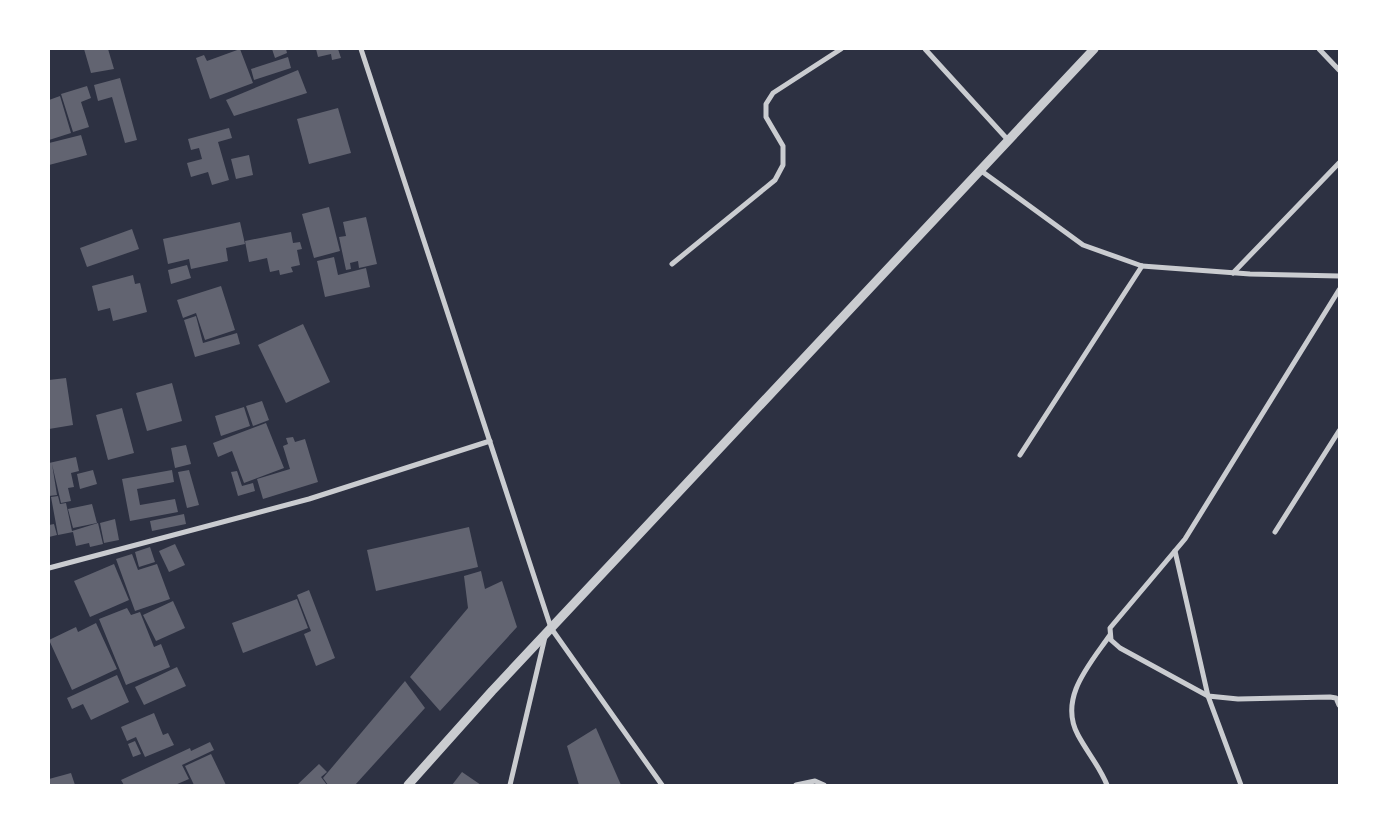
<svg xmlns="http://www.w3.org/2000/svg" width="1388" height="834" font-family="'DejaVu Sans',sans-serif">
<rect width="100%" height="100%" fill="#2d3142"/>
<!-- building -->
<g fill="#626471">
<polygon points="84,49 108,49 114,69 91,73"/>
<polygon points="240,49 253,83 210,99 196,58 204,55 207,61"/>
<polygon points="272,49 286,49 287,53 275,58"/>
<polygon points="316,49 338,49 341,58 332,60 331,54 318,57"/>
<polygon points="288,57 291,68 254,80 251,69"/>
<polygon points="298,70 307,93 234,116 226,100"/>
<polygon points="120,78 137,140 125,143 112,97 98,101 94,85"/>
<polygon points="87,86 91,98 81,102 89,127 73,132 61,94"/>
<polygon points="60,96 71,133 49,140 49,100"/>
<polygon points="338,108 351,153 309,164 297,119"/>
<polygon points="229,128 232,138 218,142 229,180 212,185 208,172 191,177 187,163 202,159 199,148 191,150 188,139"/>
<polygon points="81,135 87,155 49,165 49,143"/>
<polygon points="249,155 253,175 236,179 231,159"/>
<polygon points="329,207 340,251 314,258 302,214"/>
<polygon points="366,217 377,264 359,268 358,261 350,263 351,269 346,270 339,237 346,236 343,222"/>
<polygon points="240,222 245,244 226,248 228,261 191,269 189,259 168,264 163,239"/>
<polygon points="132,229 139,249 87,267 80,248"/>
<polygon points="291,232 293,243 300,242 302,249 297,250 300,265 291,267 293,272 280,275 279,270 270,272 267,258 249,262 245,241"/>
<polygon points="334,257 338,275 366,268 370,287 325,297 317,261"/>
<polygon points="187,265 191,278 171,284 168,270"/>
<polygon points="133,275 135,284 140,283 147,312 113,321 110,308 98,311 92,286"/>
<polygon points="221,286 235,330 205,340 196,313 183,318 177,300"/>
<polygon points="196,316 203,343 237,333 240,344 195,357 184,320"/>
<polygon points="303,324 330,382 286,403 258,345"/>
<polygon points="66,378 73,425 49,429 49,380"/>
<polygon points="172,383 182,421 147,431 136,393"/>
<polygon points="262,401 269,420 253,426 246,406"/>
<polygon points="244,407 250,426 221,436 215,416"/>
<polygon points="122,408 134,453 108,460 96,415"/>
<polygon points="266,423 284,468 244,483 232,451 218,457 213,443"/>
<polygon points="293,437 295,442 305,439 318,482 263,499 257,479 290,469 283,446 288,444 286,438"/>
<polygon points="186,445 191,464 175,468 171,448"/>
<polygon points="76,457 79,471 71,473 74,487 68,488 71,501 61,503 52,464 57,495 49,496 49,463"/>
<polygon points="93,470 97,484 80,489 77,474"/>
<polygon points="172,470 174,482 137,489 140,505 175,499 178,512 130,521 122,479"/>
<polygon points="189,470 199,505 187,508 178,472"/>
<polygon points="237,471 242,486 253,483 255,491 238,496 231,472"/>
<polygon points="58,496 60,504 66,503 72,531 98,523 103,544 90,547 89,543 76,546 73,532 58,535 51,497"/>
<polygon points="92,504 97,523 73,528 68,509"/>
<polygon points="184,514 186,524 152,531 150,521"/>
<polygon points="115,519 119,540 104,543 100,523"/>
<polygon points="54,524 57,535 49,537 49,525"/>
<polygon points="469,527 478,567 376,591 367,550"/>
<polygon points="175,544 185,565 169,572 159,551"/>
<polygon points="150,547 155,562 139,567 135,552"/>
<polygon points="132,554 138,570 157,564 170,599 135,611 116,559"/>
<polygon points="114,564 129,600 90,617 74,581"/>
<polygon points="481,571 485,589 502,581 517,627 440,711 410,677 468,608 464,576"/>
<polygon points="309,590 335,658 316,666 304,634 311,631 297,595"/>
<polygon points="297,599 308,628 243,653 232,623"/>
<polygon points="173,601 185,628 156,641 143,615"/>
<polygon points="127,608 131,615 140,612 154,647 161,644 170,667 126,685 99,619"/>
<polygon points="96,623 117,669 72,690 49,640 76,627 78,632"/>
<polygon points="177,667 186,686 144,705 135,687"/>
<polygon points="117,675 129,702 91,720 83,704 72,709 67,698"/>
<polygon points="405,681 425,708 355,785 328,785 323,778"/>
<polygon points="154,713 163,735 168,733 174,745 145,757 136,737 127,741 121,727"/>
<polygon points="596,728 621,785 579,785 567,746"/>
<polygon points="135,741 141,754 133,757 128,744"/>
<polygon points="210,742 214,750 182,765 189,779 175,785 124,785 121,780 190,748 191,751"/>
<polygon points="211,754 226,785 194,785 185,766"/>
<polygon points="319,764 327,772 321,777 327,785 297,785"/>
<polygon points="462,772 481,785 452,785"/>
<polygon points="71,773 75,785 49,785 49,779"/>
</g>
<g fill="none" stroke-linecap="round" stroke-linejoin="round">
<!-- minor -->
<g stroke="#caccd0" stroke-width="5">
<polyline points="361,49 551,628 662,785"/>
<polyline points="925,49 1008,140"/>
<polyline points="1319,49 1339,70"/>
<polyline points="980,170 1083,245 1142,266 1250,274 1339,276"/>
<polyline points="672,264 775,180 783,165 783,146 766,117 766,104 773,93 841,49"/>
<polyline points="1233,273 1339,163"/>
<polyline points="1339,290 1185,539 1110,628 1111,640 1120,648 1208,696 1238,699 1330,697 1336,698 1339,705"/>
<polyline points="1020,455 1142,266"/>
<polyline points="1275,532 1339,431"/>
<polyline points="1175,551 1208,696 1241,785"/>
<polyline points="49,568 309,499 490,441"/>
<polyline points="510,785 545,637"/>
<polyline points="796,785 815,781 824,785"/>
<path d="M 1107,785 C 1100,767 1087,752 1078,735 C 1058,698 1090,664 1110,635"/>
</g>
<!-- tertiary -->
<polyline stroke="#caccd0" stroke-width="9" points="408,785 492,691 1094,49"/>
</g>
<!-- border -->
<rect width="1388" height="834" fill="none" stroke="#ffffff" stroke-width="100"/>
</svg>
